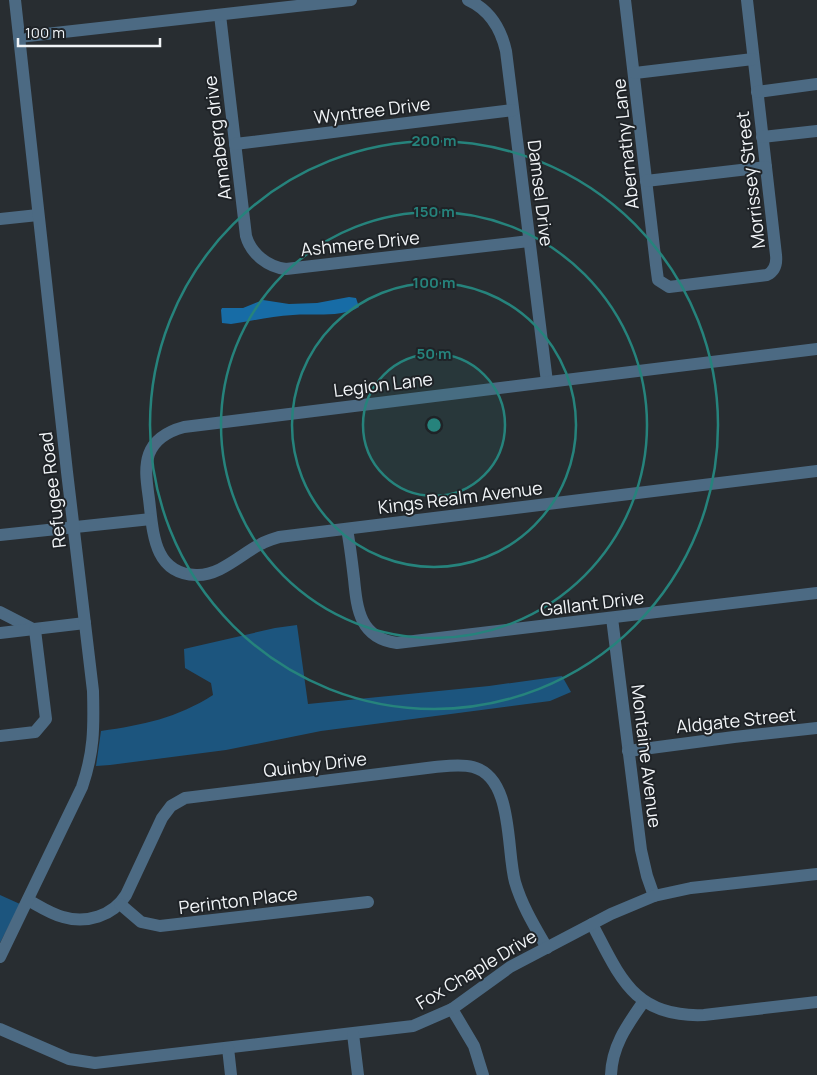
<svg xmlns="http://www.w3.org/2000/svg" width="817" height="1075" font-family="Manrope,sans-serif">
<rect width="100%" height="100%" fill="#282d31"/>
<!-- green -->
<g fill="#1c557e">
<path d="M 297,625 L 308,704 L 489,686 L 562,676 L 571,692 L 550,701 L 321,731 L 226,750 L 110,765 L 96,766 L 101,731 C 143,725 177,718 213,695 L 211,683 L 185,668 L 184,649 L 275,628 Z"/>
<polygon points="0,895 20,904 0,943"/>
</g>
<!-- water -->
<path fill="#176ca6" d="M 349,297 L 356,298 L 359,307 C 342,318 312,313 293,315 C 272,316 252,321 231,324 L 222,323 L 221,310 L 222,308 L 243,308 L 263,300 L 289,304 L 317,303 Z"/>
<g fill="none" stroke-linecap="round" stroke-linejoin="round">
<!-- minor -->
<g stroke="#4c6a83" stroke-width="12">
<path d="M 468,0 C 490,10 501,29 506,51 L 547,382"/>
<path d="M 625,0 L 656,265 L 658,280 L 669,287 L 767,275 C 775,271 777,264 776,255 L 747,0"/>
<path d="M 220,15 L 246,236 C 251,254 268,267 286,269 L 529,241"/>
<polyline points="19,37 351,0"/>
<polyline points="635,73 753,59"/>
<polyline points="757,92 817,84"/>
<polyline points="762,137 817,131"/>
<polyline points="235,144 513,110"/>
<polyline points="646,181 766,167"/>
<polyline points="0,219 38,215"/>
<path d="M 817,349 L 184,427 C 169,431 155,438 149,454 C 144,468 147,484 149,499 C 153,531 153,574 196,575 C 220,576 241,554 261,544 C 266,541 273,539 279,537 L 817,471"/>
<path d="M 347,529 C 350,545 352,562 354,579 C 357,610 360,638 397,643 L 817,593"/>
<polyline points="0,535 151,519"/>
<polyline points="0,612 35,630"/>
<polyline points="612,618 641,850 647,876 654,896"/>
<polyline points="0,633 85,623"/>
<polyline points="0,736 35,732 46,719 35,630"/>
<polyline points="628,751 734,737 817,728"/>
<path d="M 28,900 C 39,906 51,914 63,917 C 86,924 113,916 126,895 L 162,818 L 171,806 L 185,798 L 435,767 C 447,766 461,764 473,767 C 514,778 506,849 515,882 C 522,906 535,927 547,948"/>
<polyline points="120,904 141,922 160,926 368,902"/>
<path d="M 592,924 C 620,977 634,1018 704,1015 L 817,1002"/>
<path d="M 0,957 L 82,787 C 94,752 94,728 93,691 L 67,472 L 15,0"/>
<polyline points="452,1009 474,1046 483,1075"/>
<polyline points="0,1029 69,1059 95,1063 413,1026 452,1009 510,967 611,914 654,896 691,888 817,874"/>
<polyline points="353,1034 358,1075"/>
<polyline points="228,1048 231,1075"/>
<path d="M 611,1075 C 612,1045 628,1024 644,1001"/>
</g>
</g>
<!-- distance rings -->
<circle cx="434" cy="425" r="71" fill="#26837c" fill-opacity=".12"/>
<g fill="none" stroke="#26837c" stroke-width="2.5">
<circle cx="434" cy="425" r="71"/>
<circle cx="434" cy="425" r="142"/>
<circle cx="434" cy="425" r="213"/>
<circle cx="434" cy="425" r="284"/>
</g>
<g text-anchor="middle" dominant-baseline="central" stroke-width="4" stroke-linejoin="round" paint-order="stroke">
<!-- street labels -->
<g font-size="18" fill="#f2f5f8" stroke="#1f2327">
<text transform="translate(372 110) rotate(-7)">Wyntree Drive</text>
<text transform="translate(217 138) rotate(-97)">Annaberg drive</text>
<text transform="translate(625 144) rotate(-96)">Abernathy Lane</text>
<text transform="translate(750 180) rotate(-97)">Morrissey Street</text>
<text transform="translate(541 193) rotate(83)">Damsel Drive</text>
<text transform="translate(360 243) rotate(-6)">Ashmere Drive</text>
<text transform="translate(383 384) rotate(-7)">Legion Lane</text>
<text transform="translate(52 490) rotate(-97)">Refugee Road</text>
<text transform="translate(460 497) rotate(-7)">Kings Realm Avenue</text>
<text transform="translate(592 603) rotate(-7)">Gallant Drive</text>
<text transform="translate(736 720) rotate(-6)">Aldgate Street</text>
<text transform="translate(647 756) rotate(83)">Montaine Avenue</text>
<text transform="translate(315 764) rotate(-7)">Quinby Drive</text>
<text transform="translate(238 900) rotate(-7)">Perinton Place</text>
<text transform="translate(476 969) rotate(-31)">Fox Chaple Drive</text>
</g>
</g>
<circle cx="434" cy="425" r="8" fill="#26837c" stroke="#1f2327" stroke-width="2.5"/>
<g font-size="15" text-anchor="middle" font-weight="bold" fill="#26837c" stroke="#1f2327" stroke-width="4" stroke-linejoin="round" paint-order="stroke">
<text x="434" y="146">200 m</text>
<text x="434" y="217">150 m</text>
<text x="434" y="288">100 m</text>
<text x="434" y="359">50 m</text>
</g>
<!-- scale -->
<path d="M18 38v8h142v-8" fill="none" stroke="#f2f5f8" stroke-width="2.5"/>
<text x="25" y="38" font-size="15" fill="#f2f5f8" stroke="#1f2327" stroke-width="4" paint-order="stroke">100 m</text>
</svg>
